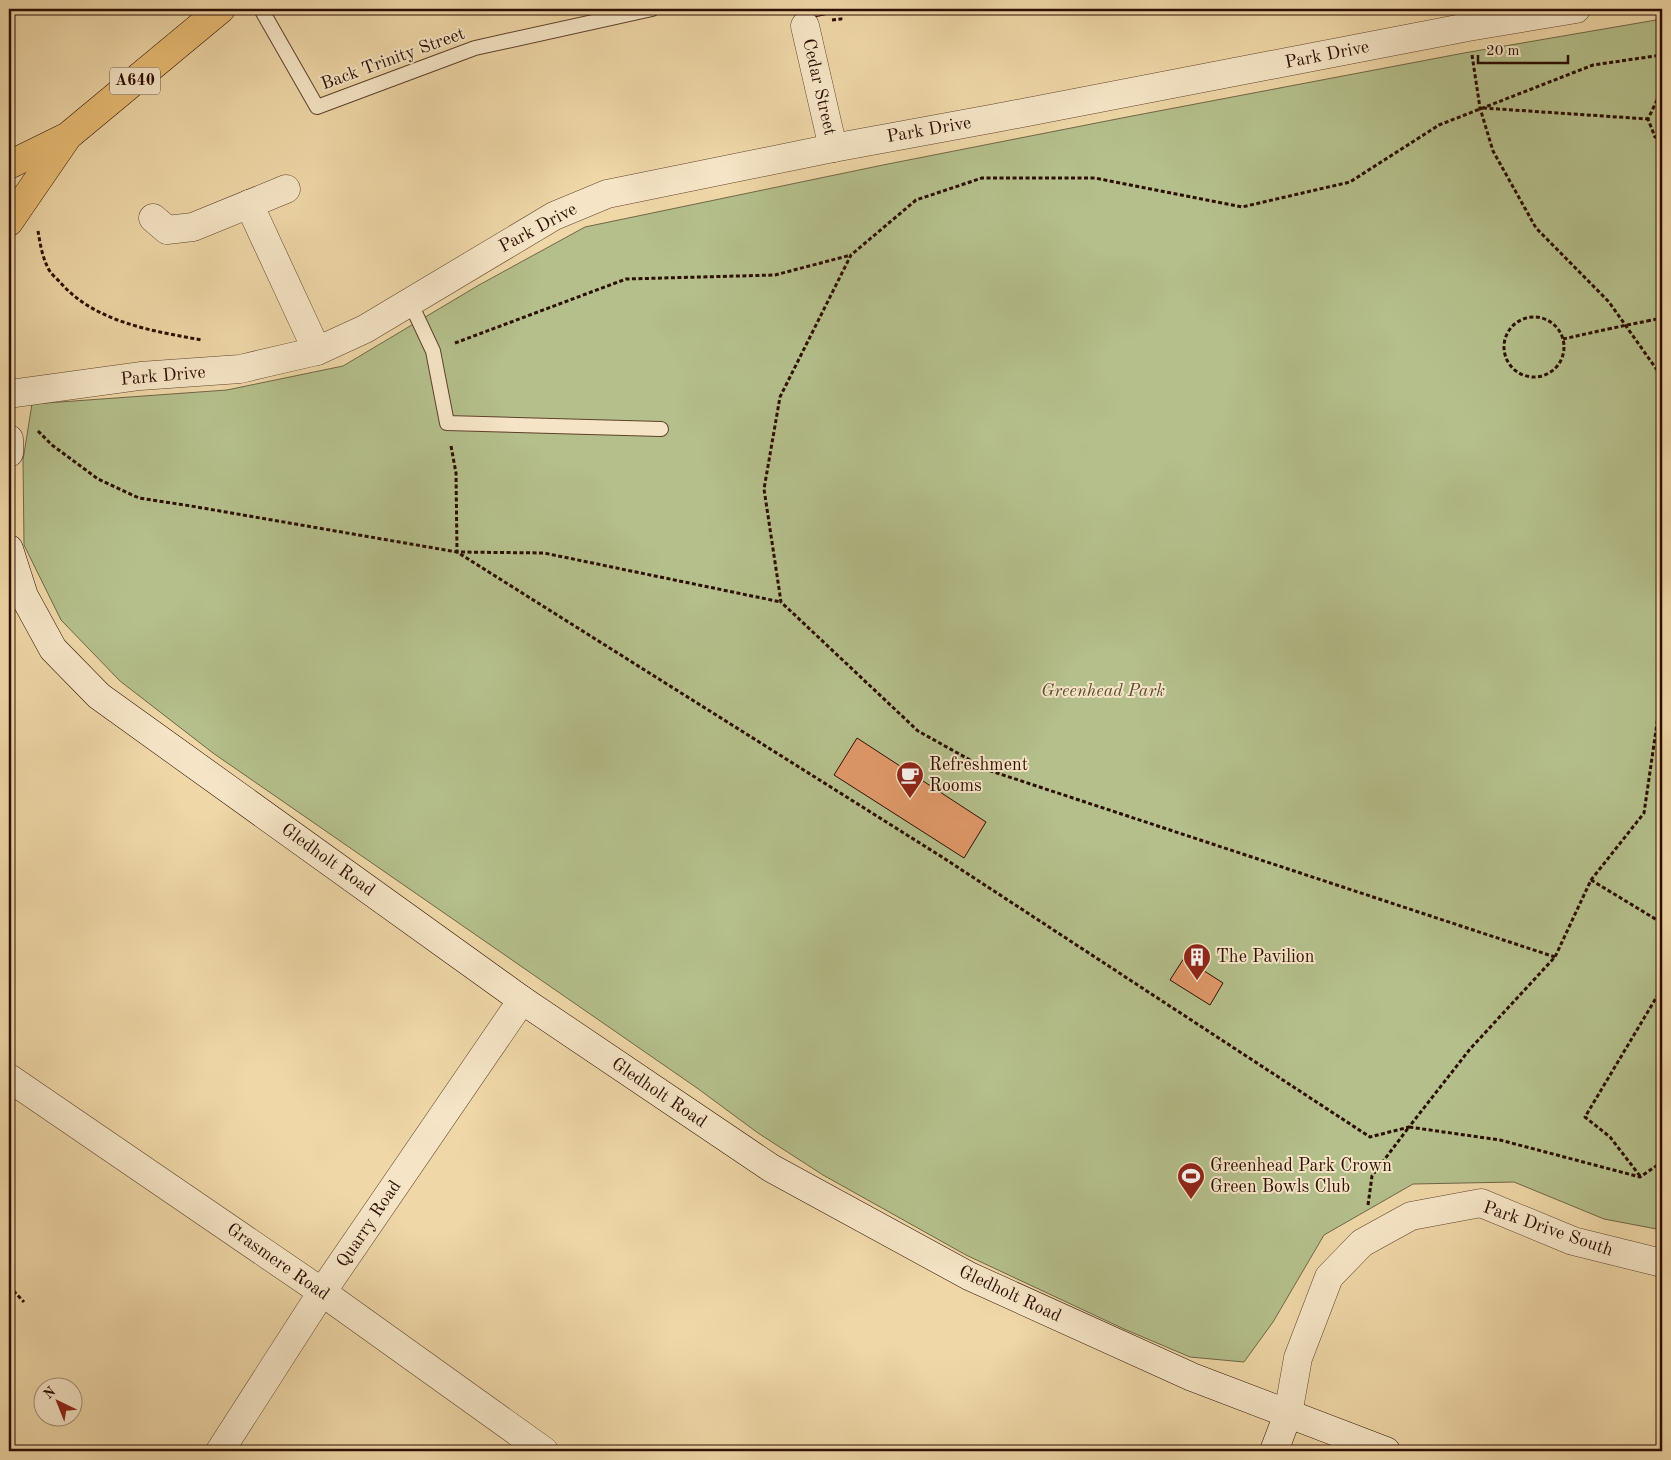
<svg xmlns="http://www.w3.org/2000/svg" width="1671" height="1460" font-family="'Old Standard TT',serif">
<rect width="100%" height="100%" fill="#efd7a7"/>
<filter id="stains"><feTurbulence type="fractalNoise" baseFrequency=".004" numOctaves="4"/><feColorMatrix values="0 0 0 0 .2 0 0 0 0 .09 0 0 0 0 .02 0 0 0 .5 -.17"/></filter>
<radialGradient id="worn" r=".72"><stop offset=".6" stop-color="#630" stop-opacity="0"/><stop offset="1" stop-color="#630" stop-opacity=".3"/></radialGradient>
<!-- green -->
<polygon fill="#b4bf8b" stroke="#706646" points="1662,19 1662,1230 1604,1219 1514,1182 1413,1184 1324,1235 1273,1322 1244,1362 1190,1357 1124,1329 966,1255 823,1175 758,1133 697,1088 213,753 120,681 61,620 24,545 23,460 32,404 227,390 343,366 479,285 585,227 883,165 1127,117 1464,53"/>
<!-- building -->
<g fill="#e1996a" stroke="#2d0e02">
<polygon points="807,9 833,9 834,13 809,18"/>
<polygon points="857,738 986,822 964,858 834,775"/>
<polygon points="1184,958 1223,983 1210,1005 1170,980"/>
</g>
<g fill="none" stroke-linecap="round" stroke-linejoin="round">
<!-- lane casing -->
<g stroke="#5e402b" stroke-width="16">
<g id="lane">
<polyline points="261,9 317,107 475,48 652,9"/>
<polyline points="410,302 433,351 447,423 661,429"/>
</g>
</g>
<!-- street casing -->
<g stroke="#5e402b" stroke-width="29">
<g id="street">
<polyline points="805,26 833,148"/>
<polyline points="249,204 317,351"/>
<polyline points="153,218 167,230 193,227 286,189"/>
<polyline points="9,394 140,376 240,369 317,351 365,329 554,216 607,194 833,148 996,118 1468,27 1576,9"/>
<polyline points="9,1078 322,1292 544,1451"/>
<polyline points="1288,1414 1298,1358 1329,1277 1362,1243 1411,1216 1481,1203 1573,1241 1662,1263"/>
<polyline points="220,1451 322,1292 522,1000"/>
</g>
</g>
<!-- secondary casing -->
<g stroke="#2d0e02" stroke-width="29">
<g id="secondary">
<polyline points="9,439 9,453"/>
<polyline points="9,549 24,596 53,649 99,696 522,1000 771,1168 969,1276 1192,1377 1386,1451"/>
<polyline points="1274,1451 1288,1414"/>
</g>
</g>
<!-- highway casing -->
<g stroke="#2d0e02" stroke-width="29">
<g id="highway">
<polyline points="9,165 68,136 221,9"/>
<polyline points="9,222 66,139"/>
</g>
</g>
<!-- path -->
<g stroke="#2d0e02" stroke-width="3" stroke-dasharray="4 2.5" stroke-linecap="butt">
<polyline points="832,20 841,19 839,9"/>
<polyline points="1472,55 1480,108 1493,151 1536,228 1609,302 1662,377"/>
<polyline points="1662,96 1658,98 1648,119 1655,137 1662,139"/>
<polyline points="1483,108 1648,119"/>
<path d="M 38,231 C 40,243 42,256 48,268 C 50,273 56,278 60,282 C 94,322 152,331 202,340"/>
<circle cx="1534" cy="347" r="30"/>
<polyline points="1647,321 1662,318"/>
<polyline points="1563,339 1608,329"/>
<polyline points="455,343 626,279 775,275 851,255"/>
<polyline points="38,431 52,445 98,479 139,498 191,506 457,552 942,857 1370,1137 1409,1127 1470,1049 1555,957 1591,880 1644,813 1662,689"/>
<polyline points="451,446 456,473 457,552 544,553 781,602"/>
<polyline points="1591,880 1662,923"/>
<polyline points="1555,957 988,770 918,731 781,602 764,489 780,397 851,255 916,200 982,178 1095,178 1242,207 1350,182 1439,125 1593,65 1662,55"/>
<polyline points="1640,1176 1610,1137 1585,1117 1662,988"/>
<polyline points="1368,1205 1372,1176 1409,1127 1500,1140 1640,1177 1662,1162"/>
<polyline points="9,1286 24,1302"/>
</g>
<!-- lane -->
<use href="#lane" stroke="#f5e5c6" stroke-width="14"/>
<!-- street -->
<use href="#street" stroke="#f5e5c6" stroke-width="28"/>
<!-- secondary -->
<use href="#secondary" stroke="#f5e5c6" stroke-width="28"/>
<!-- highway -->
<use href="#highway" stroke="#e8bc74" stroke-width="28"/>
<!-- path-bridge -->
<polyline stroke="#2d0e02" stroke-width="3" stroke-dasharray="4 2.5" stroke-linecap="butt" points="1608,329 1647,321"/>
</g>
<!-- icons -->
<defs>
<g id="cafe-pin" transform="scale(1.4375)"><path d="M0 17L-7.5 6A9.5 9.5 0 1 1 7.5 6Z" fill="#8f2418" stroke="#f5e5c6"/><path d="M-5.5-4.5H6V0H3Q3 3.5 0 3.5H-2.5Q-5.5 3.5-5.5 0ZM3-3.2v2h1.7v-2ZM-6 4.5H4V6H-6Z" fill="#fff"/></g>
<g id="building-pin" transform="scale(1.4375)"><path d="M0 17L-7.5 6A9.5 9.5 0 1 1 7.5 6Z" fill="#8f2418" stroke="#f5e5c6"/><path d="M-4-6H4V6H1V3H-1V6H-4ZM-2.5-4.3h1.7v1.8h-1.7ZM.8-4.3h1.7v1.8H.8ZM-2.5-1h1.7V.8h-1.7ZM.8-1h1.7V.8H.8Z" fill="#fff"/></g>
<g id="stadium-pin" transform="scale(1.4375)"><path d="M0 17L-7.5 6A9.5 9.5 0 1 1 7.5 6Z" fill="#8f2418" stroke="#f5e5c6"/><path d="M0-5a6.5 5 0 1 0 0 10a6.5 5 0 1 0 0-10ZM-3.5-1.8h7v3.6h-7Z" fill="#fff"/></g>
</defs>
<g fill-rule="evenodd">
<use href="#cafe-pin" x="910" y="775"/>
<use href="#building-pin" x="1197" y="957"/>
<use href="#stadium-pin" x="1191" y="1176"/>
</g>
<g text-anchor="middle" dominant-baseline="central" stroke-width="4" stroke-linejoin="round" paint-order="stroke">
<!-- shield labels -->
<rect fill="#f5e5c6" stroke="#694e3d" stroke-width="1" x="110" y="67.5" width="50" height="27" rx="4"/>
<g font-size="16" font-weight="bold" fill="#2d0e02">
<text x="135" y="81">A640</text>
</g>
<!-- street labels -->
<g font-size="18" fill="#2d0e02" stroke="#f5e5c6">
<text transform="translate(1327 55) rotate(-11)">Park Drive</text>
<text transform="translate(393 59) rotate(-20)">Back Trinity Street</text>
<text transform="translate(819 87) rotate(77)">Cedar Street</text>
<text transform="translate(929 130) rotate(-10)">Park Drive</text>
<text transform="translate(538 228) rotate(-28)">Park Drive</text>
<text transform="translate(163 376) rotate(-5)">Park Drive</text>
<text transform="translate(328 860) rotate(36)">Gledholt Road</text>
<text transform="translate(659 1093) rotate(34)">Gledholt Road</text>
<text transform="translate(369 1224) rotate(-56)">Quarry Road</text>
<text transform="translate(1548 1229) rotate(19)">Park Drive South</text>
<text transform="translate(278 1262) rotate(35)">Grasmere Road</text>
<text transform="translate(1010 1294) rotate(25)">Gledholt Road</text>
</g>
<!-- park labels -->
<g font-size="18" font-style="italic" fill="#5c4c32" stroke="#f5e5c6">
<text x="1103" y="691">Greenhead Park</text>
</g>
<!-- poi labels -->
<g font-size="18" fill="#2d0e02" stroke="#f5e5c6" text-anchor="start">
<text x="929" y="765">Refreshment<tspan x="929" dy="21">Rooms</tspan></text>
<text x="1216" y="957">The Pavilion</text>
<text x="1210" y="1166">Greenhead Park Crown<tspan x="1210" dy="21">Green Bowls Club</tspan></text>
</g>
</g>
<!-- margin -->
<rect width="1671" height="1460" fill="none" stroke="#efd7a7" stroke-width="30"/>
<rect x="10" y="10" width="1651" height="1440" fill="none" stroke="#2d0e02" stroke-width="2.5"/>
<rect x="15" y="15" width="1641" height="1430" fill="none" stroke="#2d0e02"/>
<!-- north arrow -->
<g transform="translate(58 1402) rotate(317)"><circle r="24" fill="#f5e5c6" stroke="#a58f78"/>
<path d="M0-4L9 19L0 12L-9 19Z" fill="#8f2418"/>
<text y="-8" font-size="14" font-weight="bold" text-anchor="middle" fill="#2d0e02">N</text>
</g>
<!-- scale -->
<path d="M1478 55v8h90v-8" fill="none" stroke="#2d0e02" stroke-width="2.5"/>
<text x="1486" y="55" font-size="15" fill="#2d0e02" stroke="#f5e5c6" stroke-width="4" paint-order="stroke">20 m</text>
<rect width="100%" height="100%" filter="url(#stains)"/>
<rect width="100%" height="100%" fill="url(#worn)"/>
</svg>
